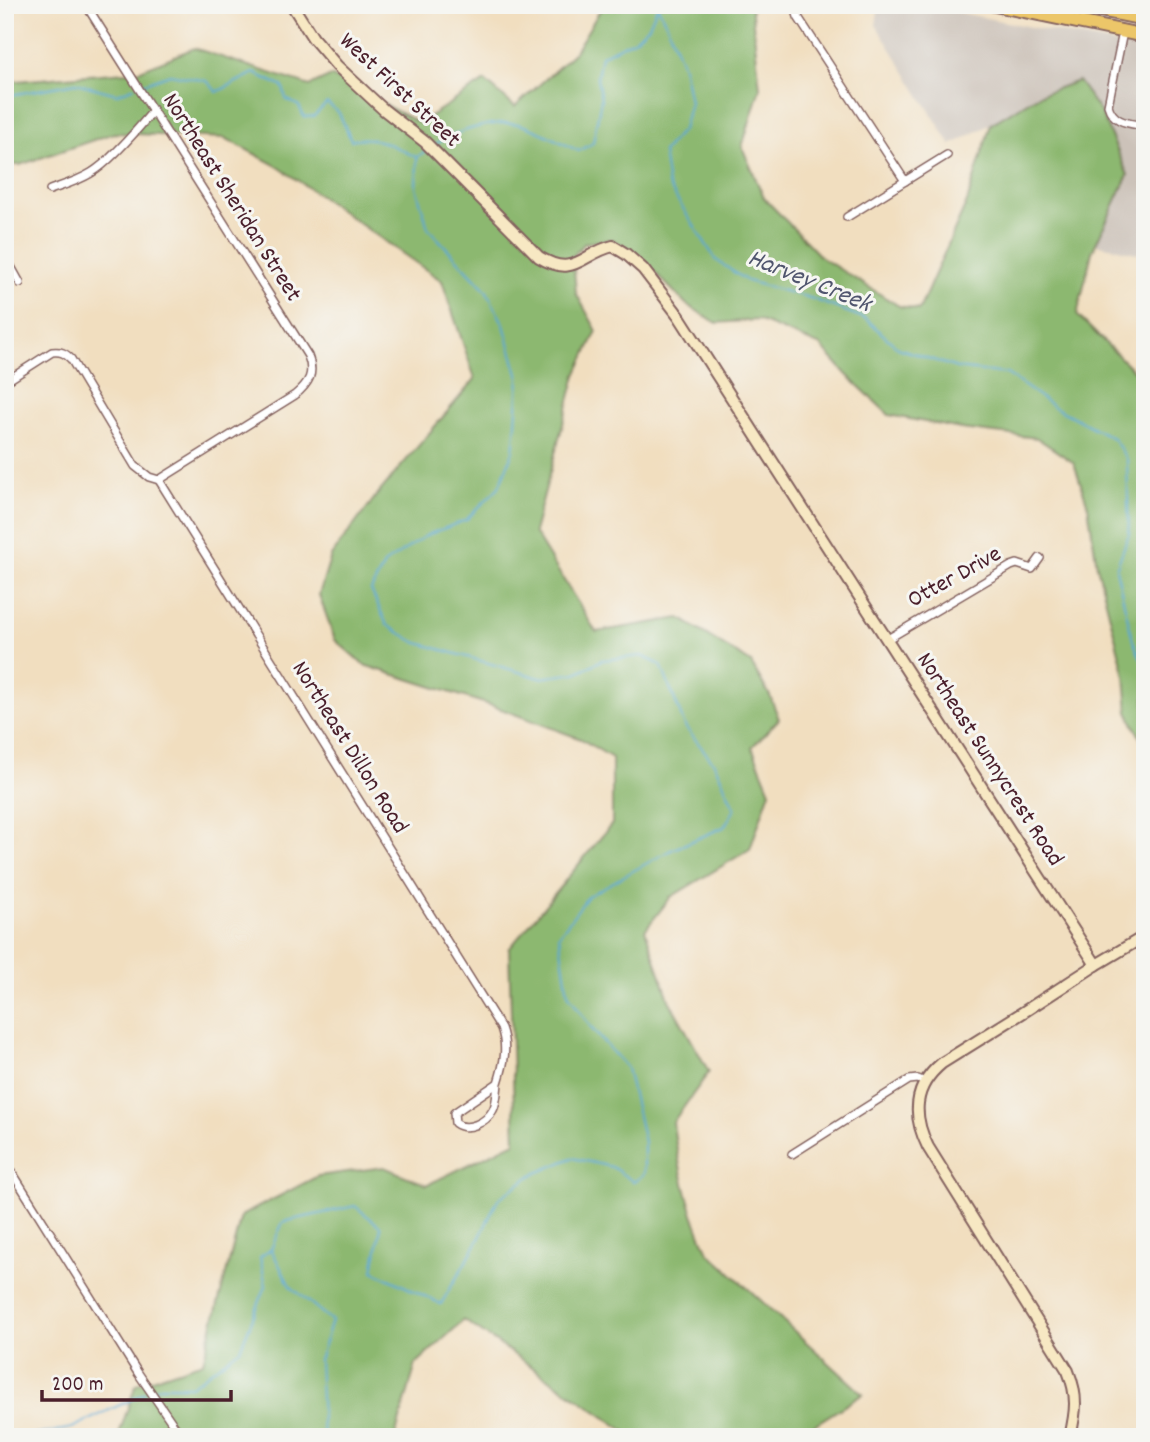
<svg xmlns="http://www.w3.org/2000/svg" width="1150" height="1442" font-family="Dekko,sans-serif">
<rect width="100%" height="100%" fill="#f6f6f2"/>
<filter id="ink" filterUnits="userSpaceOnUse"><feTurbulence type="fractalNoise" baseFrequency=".0143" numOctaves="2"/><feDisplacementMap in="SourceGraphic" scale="14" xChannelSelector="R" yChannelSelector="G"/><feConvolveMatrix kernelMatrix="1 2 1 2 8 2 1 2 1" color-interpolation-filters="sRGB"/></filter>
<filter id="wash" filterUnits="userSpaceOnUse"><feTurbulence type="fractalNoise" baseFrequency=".00686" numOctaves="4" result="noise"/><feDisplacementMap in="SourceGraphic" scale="28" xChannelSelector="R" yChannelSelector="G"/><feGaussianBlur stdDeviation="1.57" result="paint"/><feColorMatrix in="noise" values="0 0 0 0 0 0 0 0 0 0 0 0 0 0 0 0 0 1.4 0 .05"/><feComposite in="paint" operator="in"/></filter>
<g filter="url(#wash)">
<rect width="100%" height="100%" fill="#f1debf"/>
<!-- industrial -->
<polygon fill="#ccc2b9" points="879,5 922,5 1145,50 1145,255 1095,244 1128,175 1039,95 991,124 951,145 876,25"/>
<!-- forest -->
<path fill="#8cb870" stroke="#6b6c4e" stroke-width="2" d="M 606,5 L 751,5 L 760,88 L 742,147 L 764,198 L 822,258 L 899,306 L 919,310 L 967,202 L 991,124 L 1039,95 L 1078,81 L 1101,113 L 1128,175 L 1092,252 L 1077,315 L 1145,382 L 1145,748 L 1128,712 L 1125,676 L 1097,566 L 1088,506 L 1074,463 L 1037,438 L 961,429 L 889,415 L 847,375 L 821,346 L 758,320 L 717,323 L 687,305 L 639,256 L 612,239 L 585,243 L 573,256 L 576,293 L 597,331 L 576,375 L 534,532 L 596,632 L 680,618 L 751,663 L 770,696 L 779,719 L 752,747 L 770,791 L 750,849 L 671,897 L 645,930 L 670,1002 L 709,1072 L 673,1122 C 678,1168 689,1210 708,1252 L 863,1394 L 795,1437 L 634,1437 L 464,1320 L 416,1364 L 395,1437 L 118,1437 L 136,1384 L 203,1362 L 241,1216 L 318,1176 L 384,1167 L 427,1185 L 515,1142 L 509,949 L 612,824 L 612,758 L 581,739 L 493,706 L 364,665 L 335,640 L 319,595 L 331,556 L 376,496 L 475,379 L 442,281 L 277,166 L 225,138 L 114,133 L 20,165 L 5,165 L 5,82 L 138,71 L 194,48 L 310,86 L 331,76 L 419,123 L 485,81 L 515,107 L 574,53 L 599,12 Z"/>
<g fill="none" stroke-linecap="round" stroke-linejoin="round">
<!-- stream -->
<g stroke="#59a7d2" stroke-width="2">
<polyline points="658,7 667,25 683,66 690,102 683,129 663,152 668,185 716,260 747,281 810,298 866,319 898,348 957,368 1007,374 1056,408 1113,438 1127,459 1129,534 1116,569 1133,641 1145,667"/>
<path d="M 140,85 L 170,74 L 207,81 L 217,92 L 254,73 L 283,87 L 286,99 L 299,106 L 304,117 L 314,116 L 327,103 L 339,113 L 351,140 C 376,134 394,147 416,157"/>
<polyline points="5,96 76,83 117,94 135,87"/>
<path d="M 435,145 C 454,131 494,120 518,124 C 534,127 563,144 579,151 L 593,143 L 601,99 L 597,78 L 601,56 L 635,39 L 649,26 L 658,5"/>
<polyline points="417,157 427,150"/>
<polyline points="154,1389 161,1386 191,1386 240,1349 266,1286 260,1257 270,1250"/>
<polyline points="5,1434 8,1437"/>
<polyline points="25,1437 72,1428 145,1393"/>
<polyline points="323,1437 319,1360 332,1321 290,1286 271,1249 283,1222 355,1206 381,1227 373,1271 441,1304 478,1241 498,1199 532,1175 572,1158 612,1167 634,1182 644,1174 644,1142 627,1068 592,1029 568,994 559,935 588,896 669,851 724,827 735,809 714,763 686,728 661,665 642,656 602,660 576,673 540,678 415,642 387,625 371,590 385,563 427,535 466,520 499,487 513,451 516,423 519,378 504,325 486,290 428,228 416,187 417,158"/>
</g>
</g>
</g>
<g filter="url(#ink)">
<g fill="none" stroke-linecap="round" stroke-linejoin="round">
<!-- street casing -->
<g stroke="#84625f" stroke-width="10">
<g id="street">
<polyline points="796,5 796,10 798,17 905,181"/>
<path d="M 1123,32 L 1108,105 C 1113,123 1128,123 1145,126"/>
<polyline points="5,38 8,42"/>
<path d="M 50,190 C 64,185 78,181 91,173 C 110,162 138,129 153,111"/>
<polyline points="847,217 947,155"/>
<polyline points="5,256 20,283"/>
<path d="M 5,382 L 52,352 C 61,351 65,353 71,359 L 135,466 L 149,477 L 159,480 L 295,395 C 309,383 315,374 308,356 L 86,5"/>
<path d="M 159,480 L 501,1028 C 508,1047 504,1064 498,1083 L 454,1113 L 455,1123 C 467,1132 486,1123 493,1110 C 497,1103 497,1091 498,1083"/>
<polyline points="886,640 1011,566 1017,564 1032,569 1040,558"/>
<polyline points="792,1154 909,1080 918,1079 925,1082"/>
<polyline points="5,1161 138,1373 179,1433"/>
</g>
</g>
<!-- secondary casing -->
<g stroke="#84625f" stroke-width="14">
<g id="secondary">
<path d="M 292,5 L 313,38 L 337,66 L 384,110 L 425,142 L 539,257 C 575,279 582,253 613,246 L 626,254 L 643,269 L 679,316 L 1096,965"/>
<path d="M 1070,1437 C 1076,1411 1078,1396 1068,1371 L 928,1147 C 912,1115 913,1087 942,1063 L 1022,1013 L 1096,965 L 1145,936"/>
</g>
</g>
<!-- primary casing -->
<g stroke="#84625f" stroke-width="16">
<g id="primary">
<polyline points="995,5 1145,36"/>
<polyline points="1075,5 1145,19"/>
</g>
</g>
<!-- street -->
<use href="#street" stroke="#fff" stroke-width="7"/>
<!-- secondary -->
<use href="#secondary" stroke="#f7e8c3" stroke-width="10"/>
<!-- primary -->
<use href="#primary" stroke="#ecc669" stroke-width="12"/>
</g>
</g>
<g text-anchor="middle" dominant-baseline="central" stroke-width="6" stroke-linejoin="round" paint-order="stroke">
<!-- street labels -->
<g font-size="24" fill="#4a1f2b" stroke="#f6f6f2">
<text transform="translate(399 91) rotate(43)">West First Street</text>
<text transform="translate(231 198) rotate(58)">Northeast Sheridan Street</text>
<text transform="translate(955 578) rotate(-29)">Otter Drive</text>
<text transform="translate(349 748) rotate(58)">Northeast Dillon Road</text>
<text transform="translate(989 760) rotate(57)">Northeast Sunnycrest Road</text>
</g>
<!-- water labels -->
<g font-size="26" font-style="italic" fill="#50556e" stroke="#f6f6f2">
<text transform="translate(809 282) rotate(22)">Harvey Creek</text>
</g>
</g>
<!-- margin -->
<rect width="1150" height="1442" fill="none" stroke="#f6f6f2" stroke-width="28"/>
<!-- scale -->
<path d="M42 1390v10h189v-10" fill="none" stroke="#4a1f2b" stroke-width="3.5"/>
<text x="52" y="1390" font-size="21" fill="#4a1f2b" stroke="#f6f6f2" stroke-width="5" paint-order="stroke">200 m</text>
</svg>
